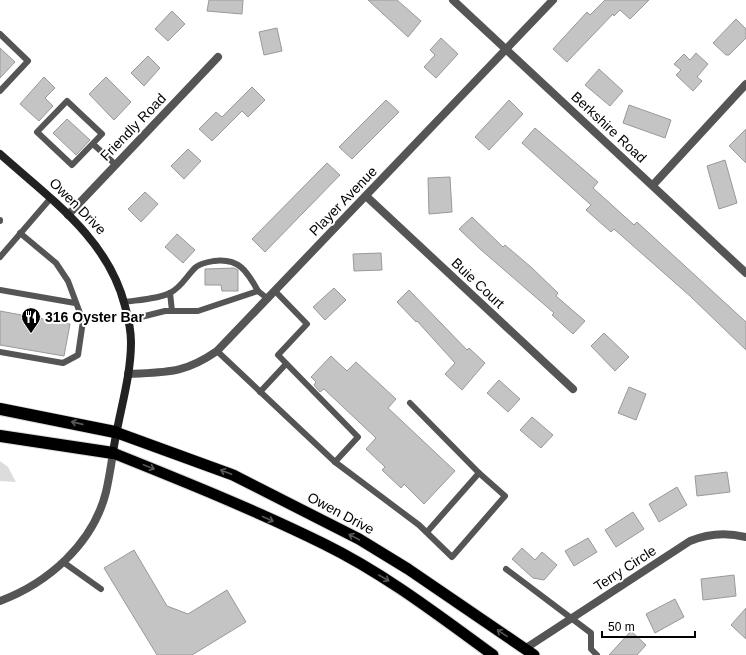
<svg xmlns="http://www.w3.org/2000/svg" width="746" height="655" font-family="Arial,sans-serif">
<rect width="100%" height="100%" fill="#fff"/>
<!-- green -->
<polygon fill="#dcdcdc" points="0,461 8,467 16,482 0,481"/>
<!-- building -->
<g fill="#c4c4c4" stroke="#999">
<polygon points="209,0 243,0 242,14 207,11"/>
<polygon points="368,0 397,0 421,21 408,37"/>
<polygon points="605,0 649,0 630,19 620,10 614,16 613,14 567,62 553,49 587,12 590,15"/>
<polygon points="172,11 185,24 168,41 155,29"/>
<polygon points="736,19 746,29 746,38 729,55 726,55 713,43"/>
<polygon points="277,28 282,51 264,55 259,32"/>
<polygon points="441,38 458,54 436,78 424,67 435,55 430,50"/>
<polygon points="0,48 15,62 0,78"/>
<polygon points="696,53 708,64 697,77 702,81 693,91 676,75 681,70 674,64 684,54 690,60"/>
<polygon points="148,56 160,68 144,86 131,73"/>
<polygon points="599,69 623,91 610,106 585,85"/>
<polygon points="44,77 55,88 45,98 53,106 39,121 20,104"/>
<polygon points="106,77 131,102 114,120 89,94"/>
<polygon points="252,87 265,100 248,117 242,111 212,141 199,129 216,112 222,117"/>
<polygon points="386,100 399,112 352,159 339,147"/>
<polygon points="509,100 523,114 489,150 475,137"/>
<polygon points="629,105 671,120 665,138 623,123"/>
<polygon points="67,119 90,140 76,155 53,133"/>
<polygon points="535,128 598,182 593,188 634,225 637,222 746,322 746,350 690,296 614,229 611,232 586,210 591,205 522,143"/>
<polygon points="746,129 746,163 729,146"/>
<polygon points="188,149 201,161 184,179 171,166"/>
<polygon points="725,160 737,203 719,209 707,166"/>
<polygon points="327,163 340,175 265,252 252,239"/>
<polygon points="450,177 452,212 429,214 428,178"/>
<polygon points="145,192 158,204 141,222 128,209"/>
<polygon points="472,217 503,247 505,245 531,267 558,293 556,296 585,321 573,334 552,315 554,313 480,249 459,229"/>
<polygon points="177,234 195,250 183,263 165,247"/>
<polygon points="381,253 382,270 354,271 353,254"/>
<polygon points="234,268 238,270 238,291 222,291 221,285 205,285 205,269"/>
<polygon points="334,288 346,300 325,320 313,307"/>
<polygon points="409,290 467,350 469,348 485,363 462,390 445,374 455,363 417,321 416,322 397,302"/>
<polygon points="0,311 70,324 64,356 0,345"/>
<polygon points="604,333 629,357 615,371 591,346"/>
<polygon points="331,356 347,371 356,362 396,399 388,408 455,471 424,504 404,484 401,488 382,470 385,467 366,449 376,438 324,389 320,392 314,385 316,382 311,377"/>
<polygon points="499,380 520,399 508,412 487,393"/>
<polygon points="629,387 646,394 636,420 618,413"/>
<polygon points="532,417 553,435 541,448 520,430"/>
<polygon points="727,472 730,492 697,496 695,476"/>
<polygon points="677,487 687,505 659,522 649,504"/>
<polygon points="633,512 644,529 616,547 605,530"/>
<polygon points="588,538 597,552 574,566 565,551"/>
<polygon points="522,548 535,560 542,552 557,565 544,580 533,578 512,559"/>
<polygon points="134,550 167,606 188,614 227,590 246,622 192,655 157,655 104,568"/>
<polygon points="734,575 736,596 703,600 701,579"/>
<polygon points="675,599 684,617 655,633 646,614"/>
<polygon points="746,608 746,639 731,625"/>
<polygon points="631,631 646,645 637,655 609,655"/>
</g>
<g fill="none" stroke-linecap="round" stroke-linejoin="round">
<!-- trunk casing -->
<g stroke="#dbdbdb" stroke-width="13">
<g id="trunk">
<polyline points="115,432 233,475 359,539 408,569 534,655"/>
<path d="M 113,453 C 183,481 255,510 324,544 C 385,574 438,615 493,655"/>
</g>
</g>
<!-- motorway casing -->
<g stroke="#dbdbdb" stroke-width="14">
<g id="motorway">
<polyline points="0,409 115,432"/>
<polyline points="0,436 113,453"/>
</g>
</g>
<!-- service -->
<g stroke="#555" stroke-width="6">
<polyline points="0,34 28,61 0,91"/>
<polygon points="67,101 102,134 72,165 37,132"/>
<polyline points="93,144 116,165"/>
<polyline points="0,220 0,221"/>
<polyline points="0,257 50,199"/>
<polyline points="0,290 75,303"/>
<polyline points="275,291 307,324 278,355 358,437 335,462"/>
<polyline points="170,293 172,311"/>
<path d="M 124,302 C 137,300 159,299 170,293 C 182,287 187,275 196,267 C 201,263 208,262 214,261 C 239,258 247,271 258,291"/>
<polyline points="129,320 165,311 198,311 258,291 268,299"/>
<polyline points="217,351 335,462 419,525 452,557 505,496 479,473 427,532"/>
<polyline points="0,352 63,363 78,355 83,321 68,281 56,263 20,233"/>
<polyline points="260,392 286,364"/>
<polyline points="410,403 479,473"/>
<polyline points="63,562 101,589"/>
<polyline points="506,569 591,633 591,649 597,655"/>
</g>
<!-- minor -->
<g stroke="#555" stroke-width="8">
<polyline points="453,0 746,273"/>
<polyline points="653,185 746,84"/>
<polyline points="366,196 573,389"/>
<polyline points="68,215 218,57"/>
<path d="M 128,374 C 166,372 184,374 217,351 L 553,0"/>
<path d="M 0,601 C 48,583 93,544 106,492 C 109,479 111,466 113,453"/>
<path d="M 526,648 L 690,541 C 709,533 726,532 746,537"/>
</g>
<!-- secondary -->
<path stroke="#222" stroke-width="8" d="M 0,154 C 49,198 108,238 125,306 C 128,317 131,330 131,342 C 131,379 118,416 113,453"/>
<!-- trunk -->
<use href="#trunk" stroke="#000" stroke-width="11"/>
<!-- motorway -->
<use href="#motorway" stroke="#000" stroke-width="12"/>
</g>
<!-- one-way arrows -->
<defs><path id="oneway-shaft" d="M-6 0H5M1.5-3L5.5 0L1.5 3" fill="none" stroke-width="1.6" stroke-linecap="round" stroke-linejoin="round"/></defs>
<g stroke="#595959">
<use href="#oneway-shaft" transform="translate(77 423) rotate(-167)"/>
<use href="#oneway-shaft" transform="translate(149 467) rotate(22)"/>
<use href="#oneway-shaft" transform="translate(226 472) rotate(-159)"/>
<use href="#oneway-shaft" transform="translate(268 519) rotate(24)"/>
<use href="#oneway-shaft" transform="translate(354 537) rotate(-152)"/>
<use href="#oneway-shaft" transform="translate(384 578) rotate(30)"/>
<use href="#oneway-shaft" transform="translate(502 633) rotate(-146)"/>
</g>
<!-- icons -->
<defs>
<g id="restaurant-pin" transform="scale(1)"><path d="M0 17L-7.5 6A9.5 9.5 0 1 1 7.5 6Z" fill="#000" stroke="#fff"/><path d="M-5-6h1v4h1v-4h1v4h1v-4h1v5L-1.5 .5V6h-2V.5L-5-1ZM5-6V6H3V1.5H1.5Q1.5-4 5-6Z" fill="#fff"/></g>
</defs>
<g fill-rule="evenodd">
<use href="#restaurant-pin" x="31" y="317"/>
</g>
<g text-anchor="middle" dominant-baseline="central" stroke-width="4" stroke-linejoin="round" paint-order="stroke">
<!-- street labels -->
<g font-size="14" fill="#000" stroke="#fff">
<text transform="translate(133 127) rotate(-46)">Friendly Road</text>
<text transform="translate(609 127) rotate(43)">Berkshire Road</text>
<text transform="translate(343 201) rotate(-46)">Player Avenue</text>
<text transform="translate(78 206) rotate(45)">Owen Drive</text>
<text transform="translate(478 283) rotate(43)">Buie Court</text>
<text transform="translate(341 513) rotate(28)">Owen Drive</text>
<text transform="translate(625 568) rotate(-33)">Terry Circle</text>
</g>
<!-- poi labels -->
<g font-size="14" font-weight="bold" fill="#000" stroke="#fff" text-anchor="start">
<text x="45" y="317">316 Oyster Bar</text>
</g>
</g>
<!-- scale -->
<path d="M602 631v6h93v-6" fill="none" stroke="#000000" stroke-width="2"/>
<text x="608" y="631" font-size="12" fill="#000000" stroke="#ffffff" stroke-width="3" paint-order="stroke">50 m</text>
</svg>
